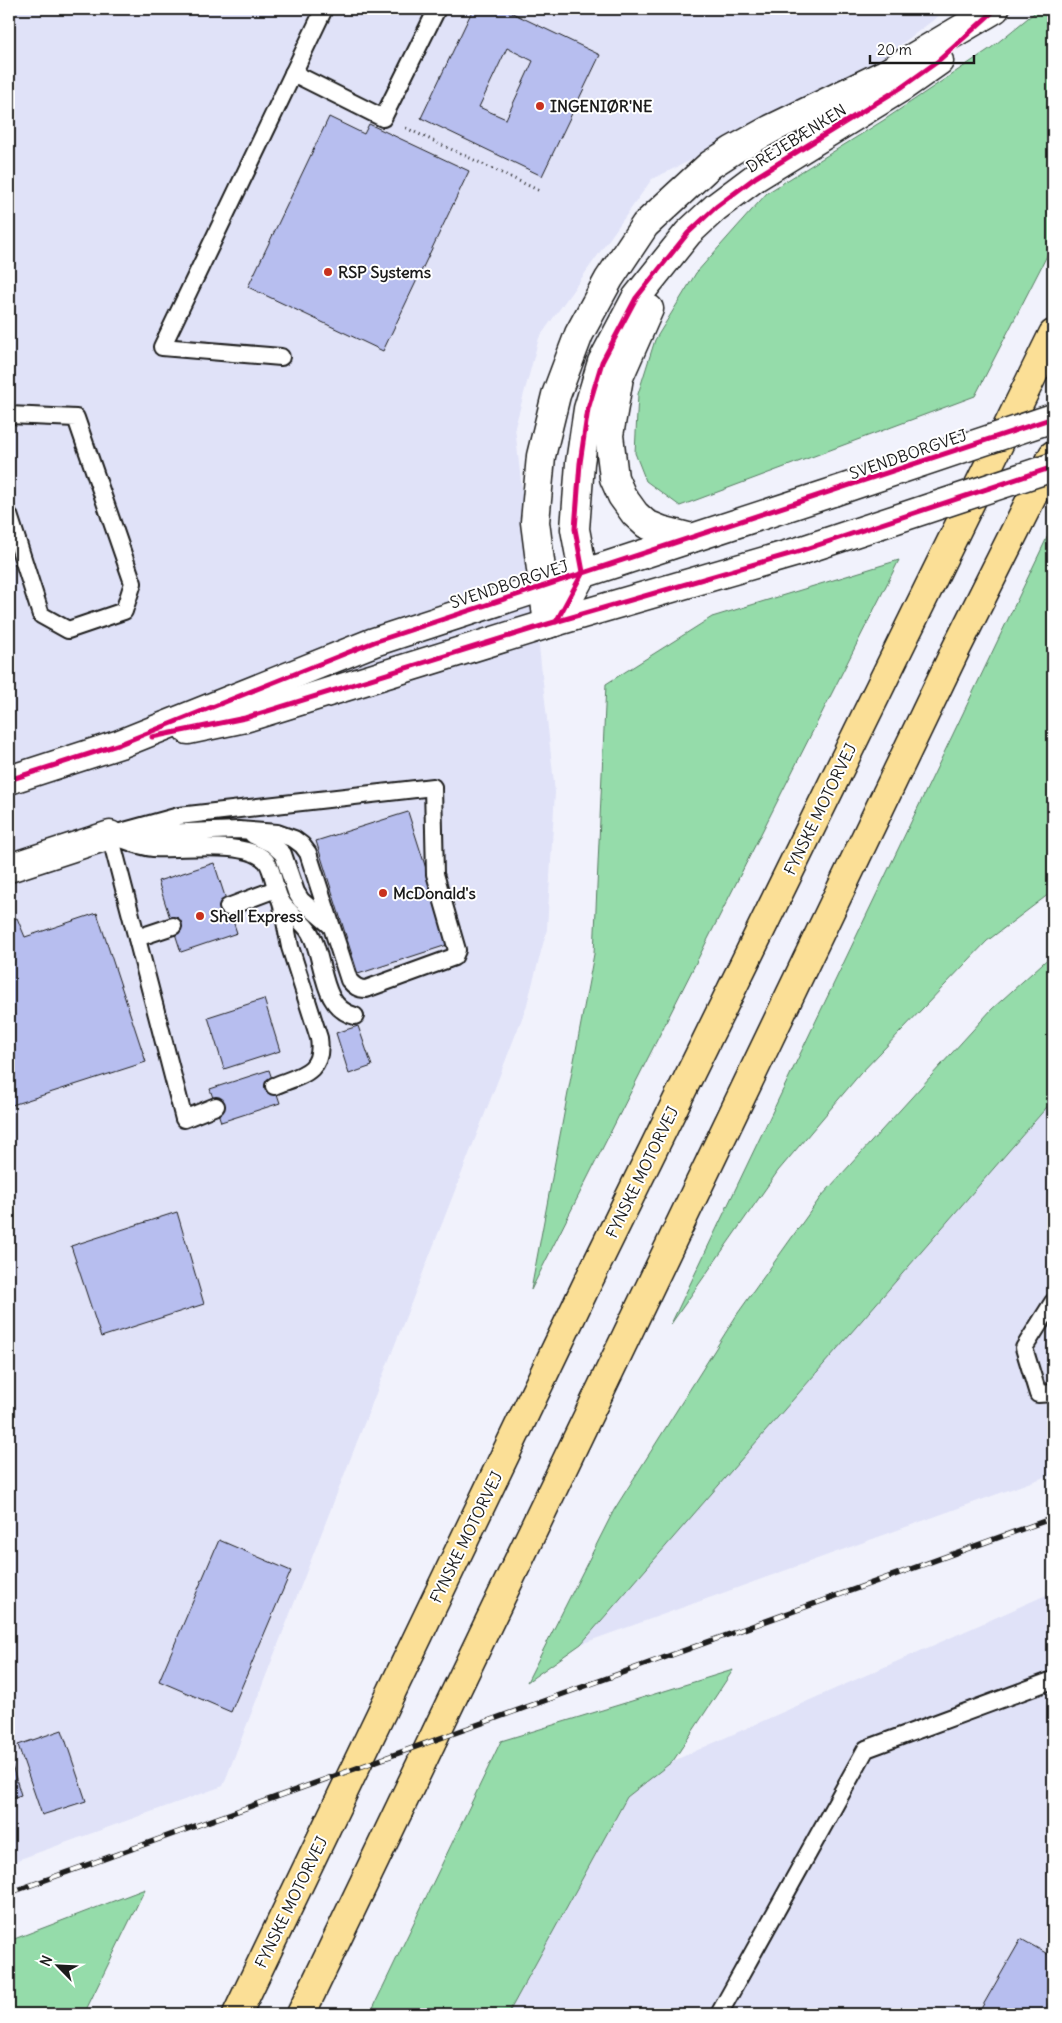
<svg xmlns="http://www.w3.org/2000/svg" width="1062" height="2023" font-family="Delius,sans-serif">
<rect width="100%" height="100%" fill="#f1f2fc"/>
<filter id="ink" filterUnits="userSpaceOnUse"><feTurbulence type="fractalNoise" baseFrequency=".02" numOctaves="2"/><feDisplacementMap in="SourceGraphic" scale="10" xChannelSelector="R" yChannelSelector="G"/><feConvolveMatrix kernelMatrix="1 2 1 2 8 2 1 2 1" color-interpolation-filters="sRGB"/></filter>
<g filter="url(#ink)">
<!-- built -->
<g fill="#e0e2f8">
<polygon points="9,9 948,9 846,86 652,179 539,338 515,427 555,792 547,929 526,1008 223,1786 9,1863"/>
<polygon points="1053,1100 1053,1474 581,1644"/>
<polygon points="1053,1592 1053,2014 508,2014 627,1797 673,1761"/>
</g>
<!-- green -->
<g fill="#95dcaa" stroke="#587c63">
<polygon points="1039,9 1053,9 1053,244 975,396 680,506 646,481 635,453 638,394 655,340 696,273 767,193 884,120 991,48"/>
<polygon points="1053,525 1053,891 987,941 860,1074 778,1171 671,1324"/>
<polygon points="899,560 531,1290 594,954 606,684 712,617"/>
<polygon points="1053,954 1053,1100 581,1644 527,1682 614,1510 738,1313 820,1198 992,1009"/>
<polygon points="733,1670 673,1761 627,1797 508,2014 370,2014 501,1741"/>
<polygon points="145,1889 84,2014 9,2014 9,1941"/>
</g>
<!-- building -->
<g fill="#b7beef" stroke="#1c1c1c" fill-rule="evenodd">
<path d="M 473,9 L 504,9 L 600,55 L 542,176 L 421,118 ZM 507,48 L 533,61 L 506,119 L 479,107 Z"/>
<polygon points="329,117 364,134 369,124 469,171 383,351 248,287"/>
<polygon points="408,812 450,944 358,974 316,841"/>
<polygon points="214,863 237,933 181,952 158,881"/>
<polygon points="97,913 146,1062 9,1106 9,921 17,918 25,937"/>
<polygon points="264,999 280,1051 224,1069 208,1017"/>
<polygon points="358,1026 372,1066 349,1074 336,1033"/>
<polygon points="269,1070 280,1103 221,1122 210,1089"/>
<polygon points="177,1212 204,1304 101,1337 71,1246"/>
<polygon points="219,1540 291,1571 231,1712 159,1681"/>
<polygon points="62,1730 86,1801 42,1815 18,1745"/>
<polygon points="9,1756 21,1795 9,1799"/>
<polygon points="1021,1939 1053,1957 1053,2014 978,2014"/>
</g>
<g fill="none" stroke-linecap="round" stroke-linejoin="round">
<!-- lane casing -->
<g stroke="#1c1c1c" stroke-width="20">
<g id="lane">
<polyline points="293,73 383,118 437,9"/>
<polyline points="281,357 162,347 324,9"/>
<polyline points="9,415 76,418 133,583 124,611 68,630 41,615 9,515"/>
<polyline points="253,835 272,844 283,854 296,892 301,900 331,926"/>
<polyline points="228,907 276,889"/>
<polyline points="137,938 173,926"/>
<path d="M 274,1086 C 301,1075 324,1073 319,1038 L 290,947 L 281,901"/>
<path d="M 216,1106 L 184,1119 L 110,835 L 239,830 L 277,833 L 294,839 L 302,845 L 308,853 L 349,980 C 354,986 358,989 366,989 L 454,957 L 457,950 L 435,874 L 433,787 L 179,816 L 110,835 C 123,839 139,847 153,848 C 182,850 244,840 265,860 C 272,866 275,889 280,899 C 286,913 303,920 310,933 C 326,959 319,1007 355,1016"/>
<polyline points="1053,1302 1024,1348 1038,1394 1053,1393"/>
<polyline points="719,2014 866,1749 1053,1680"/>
</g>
</g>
<!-- street casing -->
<g stroke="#1c1c1c" stroke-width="31">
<polyline id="street" points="9,868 110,835"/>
</g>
<!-- secondary casing -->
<g stroke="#1c1c1c" stroke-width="31">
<g id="secondary">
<polyline points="649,309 619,377 609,435 614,478 622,496 635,514 646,524 661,530 692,538"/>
<polyline points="556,622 583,572 575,529 580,463 588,409 602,362 636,298 688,233 716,207 756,177 902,87 939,61"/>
<polyline points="548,624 535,522 541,456 556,395 579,334 609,279 645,225 710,165 733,150 771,129 885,74 995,9"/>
<polyline points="188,730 245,718 548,624 800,551"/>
<polyline points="9,780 120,744 374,642 833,492"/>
</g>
</g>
<!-- highway casing -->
<g stroke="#1c1c1c" stroke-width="31">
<g id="highway">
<polyline points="237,2014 587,1284 1053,334"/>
<polyline points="301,2014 956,649 1053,455"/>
</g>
</g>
<!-- path -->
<polyline stroke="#1c1c1c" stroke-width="3" stroke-dasharray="1 4" stroke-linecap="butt" points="406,128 540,191"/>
<!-- lane -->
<use href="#lane" stroke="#fff" stroke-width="16"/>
<!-- street -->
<use href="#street" stroke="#fff" stroke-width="28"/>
<!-- secondary -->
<use href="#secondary" stroke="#fff" stroke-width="28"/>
<!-- highway -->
<use href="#highway" stroke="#fbdf96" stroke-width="28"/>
<!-- rail casing -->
<g stroke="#1c1c1c" stroke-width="5.5">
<polyline id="rail" points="9,1893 1053,1518"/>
</g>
<!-- rail -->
<use href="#rail" stroke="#fff" stroke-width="4" stroke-dasharray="11" stroke-linecap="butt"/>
<!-- secondary-bridge casing -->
<g stroke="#1c1c1c" stroke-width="31" stroke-linecap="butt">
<g id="secondary-bridge">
<polyline points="833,492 1053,418"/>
<polyline points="800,551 1053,467"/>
</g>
</g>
<!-- secondary-bridge -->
<use href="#secondary-bridge" stroke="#fff" stroke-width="28"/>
<!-- cycleway casing -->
<g stroke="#fff" stroke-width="8">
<g id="cycleway">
<polyline points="556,622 583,572 575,529 580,463 588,409 602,362 636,298 688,233 716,207 756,177 902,87 937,62 996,9"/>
<polyline points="152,737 245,718 548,624 800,551 1053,467"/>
<polyline points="9,780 120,744 374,642 1053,418"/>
</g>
</g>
<!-- cycleway -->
<use href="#cycleway" stroke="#d6006c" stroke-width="5"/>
</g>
</g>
<!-- markers -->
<g fill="#c8321e" stroke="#fff" stroke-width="2">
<circle cx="540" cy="106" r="5"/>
<circle cx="328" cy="272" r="5"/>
<circle cx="383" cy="893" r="5"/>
<circle cx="200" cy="916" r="5"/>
</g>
<g text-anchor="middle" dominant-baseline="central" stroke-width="4" stroke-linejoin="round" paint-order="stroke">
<!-- poi labels -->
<g font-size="16" font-weight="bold" fill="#1c1c1c" stroke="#fff" text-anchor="start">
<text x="550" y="106">INGENIØR'NE</text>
<text x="338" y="272">RSP Systems</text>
<text x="393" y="893">McDonald's</text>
<text x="210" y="916">Shell Express</text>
</g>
<!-- street labels -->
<g font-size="16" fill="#1c1c1c" stroke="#fff">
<text transform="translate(796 138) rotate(-32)">DREJEBÆNKEN</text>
<text transform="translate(908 454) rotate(-19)">SVENDBORGVEJ</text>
<text transform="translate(509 584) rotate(-18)">SVENDBORGVEJ</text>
<text transform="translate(820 809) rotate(-64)">FYNSKE MOTORVEJ</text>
<text transform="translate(642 1172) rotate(-64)">FYNSKE MOTORVEJ</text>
<text transform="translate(466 1537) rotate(-64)">FYNSKE MOTORVEJ</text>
<text transform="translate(291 1902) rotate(-64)">FYNSKE MOTORVEJ</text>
</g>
</g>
<!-- margin -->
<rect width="1062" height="2023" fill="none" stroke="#fff" stroke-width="30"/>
<rect x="15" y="15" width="1032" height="1993" fill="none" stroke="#1c1c1c" stroke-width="2" filter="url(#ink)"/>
<!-- north arrow -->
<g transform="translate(58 1966) rotate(294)" stroke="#ffffff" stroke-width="4" paint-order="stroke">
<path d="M0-4L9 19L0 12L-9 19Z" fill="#1c1c1c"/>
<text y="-8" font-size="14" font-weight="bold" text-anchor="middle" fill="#1c1c1c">N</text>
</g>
<!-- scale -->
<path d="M870 55v8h104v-8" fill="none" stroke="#1c1c1c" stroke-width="2.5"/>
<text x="877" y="55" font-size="15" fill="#1c1c1c" stroke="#ffffff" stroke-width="4" paint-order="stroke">20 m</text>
</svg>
